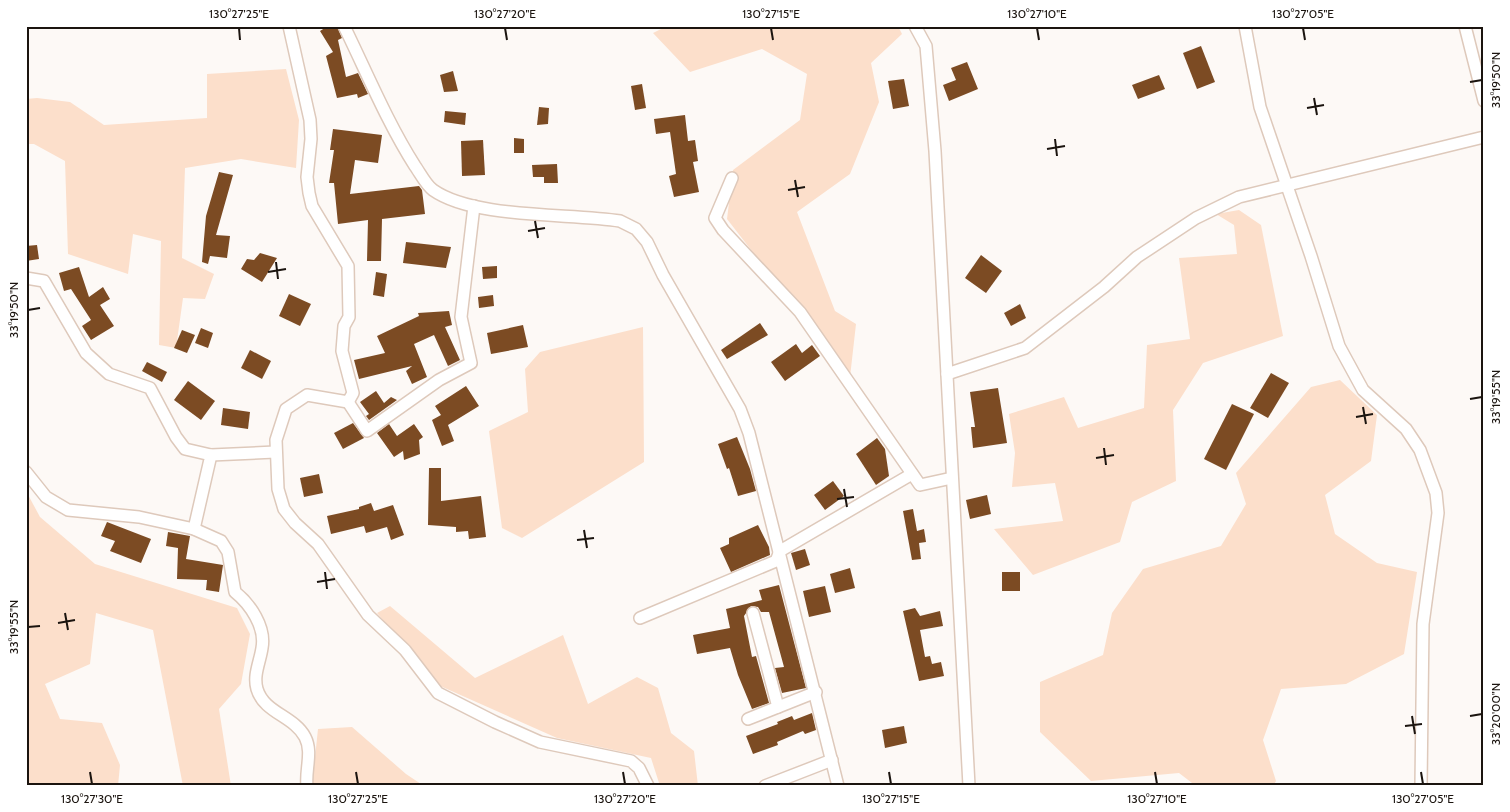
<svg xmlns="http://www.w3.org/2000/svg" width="1510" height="812" font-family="Cabin,sans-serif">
<rect width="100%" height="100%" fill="#fdf9f6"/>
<!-- green -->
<g fill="#fcdfcb">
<polygon points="667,26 898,26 902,34 871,63 879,102 850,174 797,212 835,311 856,324 850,377 727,219 733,170 800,120 807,74 762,49 690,72 653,33"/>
<polygon points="286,69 299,120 296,168 241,159 185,168 182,258 214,274 205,299 183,298 176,348 159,345 161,241 133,234 128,274 68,254 65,161 34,144 26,144 26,99 37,98 70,102 104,125 207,118 207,74"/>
<polygon points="1239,210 1261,225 1283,336 1203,363 1173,410 1176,481 1132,502 1120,542 1033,575 994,529 1063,521 1055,483 1012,487 1015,453 1009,414 1064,397 1078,428 1144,408 1147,345 1190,339 1179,258 1237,254 1234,225 1216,214"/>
<polygon points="643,327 644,462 522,538 502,528 489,431 528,412 525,369 540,352"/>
<polygon points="1340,380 1377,415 1371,461 1325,495 1335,534 1377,563 1417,572 1404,654 1346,684 1281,689 1263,740 1276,781 1273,786 1196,786 1179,773 1091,781 1040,732 1040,682 1103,655 1112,613 1143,569 1221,546 1246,504 1236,473 1311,387"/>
<polygon points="26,491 40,517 95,564 237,608 250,634 241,684 219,709 231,786 183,786 153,630 96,613 90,664 45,684 60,719 102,723 120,765 118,786 26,786"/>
<polygon points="390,606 475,678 563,635 588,704 637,677 658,688 671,733 694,751 698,786 660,786 651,758 557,738 438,685 377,613"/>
<polygon points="352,727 406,774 424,786 312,786 318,729"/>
</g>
<!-- building -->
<g fill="#7c4b23">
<polygon points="328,26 337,26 342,38 338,40 346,77 358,73 368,94 358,98 357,94 337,98 326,56 333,52 320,31"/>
<polygon points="1201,46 1215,82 1197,89 1183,53"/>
<polygon points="967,62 978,89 949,101 943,85 956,80 951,68"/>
<polygon points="453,71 458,91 444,92 440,75"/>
<polygon points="1159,75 1165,89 1138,99 1132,85"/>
<polygon points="904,79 909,106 893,109 888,81"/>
<polygon points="642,84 646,108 635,110 631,86"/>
<polygon points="539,107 549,108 548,124 537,125"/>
<polygon points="445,111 466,113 465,125 444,122"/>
<polygon points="685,115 688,141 695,140 698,161 693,162 699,192 674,197 669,176 676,174 670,132 656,134 654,119"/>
<polygon points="333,129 382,135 378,163 355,160 350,194 419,186 422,190 425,214 382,219 381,261 367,261 368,220 338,224 334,183 329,183 334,150 330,150"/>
<polygon points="514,138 524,139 524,153 514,153"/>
<polygon points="483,140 485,175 462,176 461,141"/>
<polygon points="557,164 558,183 544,183 544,177 533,177 532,165"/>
<polygon points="219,172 233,175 216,235 230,236 227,258 210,256 208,264 202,262 206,216"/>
<polygon points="406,242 451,247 446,268 403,263"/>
<polygon points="37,245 39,259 26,261 26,246"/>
<polygon points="260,253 277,258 262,282 241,269 247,259 254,260"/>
<polygon points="981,255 1002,271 986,293 965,278"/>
<polygon points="497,266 497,278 483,279 482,267"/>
<polygon points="79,267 89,297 103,287 110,299 100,305 114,326 91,340 82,326 91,320 71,289 64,291 59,273"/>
<polygon points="376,272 387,274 384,297 373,295"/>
<polygon points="289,294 311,304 300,326 279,316"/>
<polygon points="493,295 494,306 479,308 478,297"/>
<polygon points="1020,304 1026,318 1011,326 1004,313"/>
<polygon points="449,311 452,325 445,327 460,360 448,366 434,335 414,344 427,377 412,384 406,371 412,366 359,379 354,360 385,353 377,336 419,316 418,313"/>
<polygon points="760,323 768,335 727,359 721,350"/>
<polygon points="523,325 528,347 491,354 487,333"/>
<polygon points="201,328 213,333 208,348 195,343"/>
<polygon points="182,330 195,335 187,353 174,348"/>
<polygon points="796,344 802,353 812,345 820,356 785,381 771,362"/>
<polygon points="250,350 271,361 262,379 241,368"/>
<polygon points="147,362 167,372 162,382 142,371"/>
<polygon points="1271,373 1289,383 1268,418 1250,408"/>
<polygon points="188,381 215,401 201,420 174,400"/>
<polygon points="466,386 479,406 448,425 454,441 442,446 432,420 441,415 435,406"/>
<polygon points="998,388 1007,443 973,448 971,427 975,427 970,392"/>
<polygon points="376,391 384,403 391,397 397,400 369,420 366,416 369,414 360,402"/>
<polygon points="1232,404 1254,414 1226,470 1204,459"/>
<polygon points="223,408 250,412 248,429 221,425"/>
<polygon points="353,423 364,438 343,449 334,433"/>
<polygon points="389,424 397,436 414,424 423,437 419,440 420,454 404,460 403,451 394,457 377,433"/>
<polygon points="737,437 750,469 756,491 738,496 729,468 727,469 718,444"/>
<polygon points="877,438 885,449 889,476 876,485 856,454"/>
<polygon points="429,468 441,468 441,501 481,496 486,537 469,539 468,531 456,532 456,527 428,525"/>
<polygon points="319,474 323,493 304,497 300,478"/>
<polygon points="833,481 844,496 825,510 814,495"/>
<polygon points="987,495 991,514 970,519 966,500"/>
<polygon points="371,503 374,511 393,505 404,535 391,540 387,527 366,533 364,526 331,534 327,516 359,509 359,507"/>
<polygon points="913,509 917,531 924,529 926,542 919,543 921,559 912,560 903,511"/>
<polygon points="107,522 151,539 141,563 110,551 115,541 101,536"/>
<polygon points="758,525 769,547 770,555 731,572 720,548 729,544 729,538"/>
<polygon points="168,532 190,536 186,559 223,565 219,592 206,590 207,580 177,579 178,548 166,546"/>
<polygon points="805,549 810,565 796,570 791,553"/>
<polygon points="850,568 855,588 835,593 830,574"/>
<rect x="1002" y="572" width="18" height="19"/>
<polygon points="779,585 806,688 782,693 775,668 784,667 769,612 761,612 758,607 751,606 744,616 752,657 756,656 769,703 752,709 738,675 730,648 697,654 693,635 730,628 726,609 762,600 759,590"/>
<polygon points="825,586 831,612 809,617 803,591"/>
<polygon points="915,608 920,616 940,611 943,626 920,630 925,657 930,656 932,664 941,662 944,676 919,681 903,611"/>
<polygon points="812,713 816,730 805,734 803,731 777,742 778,745 753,754 746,736 778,724 777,722 792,716 794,720"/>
<polygon points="904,726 907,743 885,748 882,730"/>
</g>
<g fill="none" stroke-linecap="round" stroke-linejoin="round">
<!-- minor casing -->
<g stroke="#dec9bb" stroke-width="14">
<g id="minor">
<polyline points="289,26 310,120 311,139 307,177 309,193 312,206 348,266 349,317 344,326 342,351 353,393 348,402 307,395 286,409 276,440 278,489 284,509 295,523 318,544 368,615 405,650 438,693 495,722 540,742 631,761 639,768 648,786"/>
<path d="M 344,26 C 367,73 387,122 415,166 C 420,173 426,185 433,190 C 474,219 570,213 620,221 L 636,229 L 647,242 L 663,275 L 740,409 L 749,433 L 838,786"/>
<polyline points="915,26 926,46 935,151 969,786"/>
<polyline points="1245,26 1260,107 1311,256 1339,346 1363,390 1406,429 1420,450 1436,493 1438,513 1423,624 1421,786"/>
<polyline points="1465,26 1484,101"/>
<polyline points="732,178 715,218 723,230 800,312 920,485 952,478"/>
<polyline points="26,278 44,281 86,353 109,374 150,388 176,437 185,449 211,455 194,529"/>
<polyline points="947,374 1025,348 1104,287 1137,257 1196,218 1239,197 1484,137"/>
<polyline points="348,402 367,431 439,380 471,363 461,317 474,206"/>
<polyline points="211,455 275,452"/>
<path d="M 26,472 L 46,497 L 68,510 L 139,517 L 194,529 L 221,541 L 228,552 L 235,592 C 250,604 266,627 262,648 C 260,662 253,675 257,689 C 264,713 294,716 305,737 C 313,752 305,770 307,786"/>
<polyline points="753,613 778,707"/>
<polyline points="640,618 776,561 780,551 912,474"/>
<polyline points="748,719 816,692"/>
<polyline points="765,786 832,760"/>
</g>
</g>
<!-- minor -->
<use href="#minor" stroke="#fff" stroke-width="11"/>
</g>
<!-- ticks -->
<path fill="none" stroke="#1b140f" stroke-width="2" d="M 239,28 L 240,40M 505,28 L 507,40M 771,28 L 773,40M 1037,28 L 1039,40M 1303,28 L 1305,40M 1470,82 L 1482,80M 1314,98 L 1317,115M 1307,108 L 1324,105M 1055,139 L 1057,156M 1047,149 L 1065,146M 795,180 L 798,197M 788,190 L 805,187M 535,221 L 538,238M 528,231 L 545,228M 276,262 L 278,279M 268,272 L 286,269M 28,310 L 40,308M 1470,399 L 1482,397M 1363,407 L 1366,424M 1356,417 L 1373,414M 1104,448 L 1106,465M 1096,458 L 1114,455M 844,489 L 847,507M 837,499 L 854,497M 584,530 L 587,548M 577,540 L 594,538M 325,572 L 327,589M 317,582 L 335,579M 65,613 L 68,630M 58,623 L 75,620M 28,627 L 40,626M 1412,716 L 1415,734M 1470,716 L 1482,714M 1405,726 L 1422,724M 90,772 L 92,784M 356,772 L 358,784M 623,772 L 625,784M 889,772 L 891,784M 1155,772 L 1157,784M 1421,772 L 1423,784"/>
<!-- border -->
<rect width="1510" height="812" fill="none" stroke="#ffffff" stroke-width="55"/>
<rect x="28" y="28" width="1454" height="756" fill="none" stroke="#1b140f" stroke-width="2"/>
<g font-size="12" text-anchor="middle" fill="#1b140f">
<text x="239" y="18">130°27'25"E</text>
<text x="505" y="18">130°27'20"E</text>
<text x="771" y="18">130°27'15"E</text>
<text x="1037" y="18">130°27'10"E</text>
<text x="1303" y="18">130°27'05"E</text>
<text transform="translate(1496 80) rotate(-90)" y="4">33°19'50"N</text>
<text transform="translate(14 310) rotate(-90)" y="4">33°19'50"N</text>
<text transform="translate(1496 397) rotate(-90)" y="4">33°19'55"N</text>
<text transform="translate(14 627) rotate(-90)" y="4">33°19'55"N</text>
<text transform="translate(1496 714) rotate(-90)" y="4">33°20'00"N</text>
<text x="92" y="803">130°27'30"E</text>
<text x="358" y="803">130°27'25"E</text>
<text x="625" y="803">130°27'20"E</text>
<text x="891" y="803">130°27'15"E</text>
<text x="1157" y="803">130°27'10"E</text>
<text x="1423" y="803">130°27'05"E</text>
</g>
</svg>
